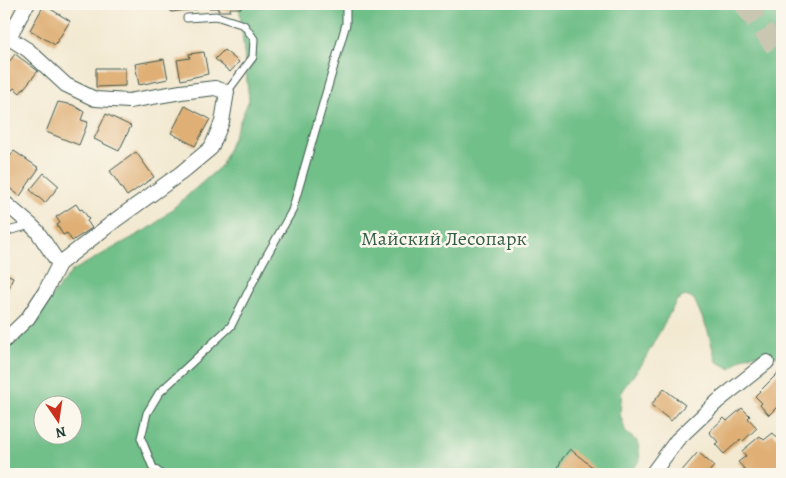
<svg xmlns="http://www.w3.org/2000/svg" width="786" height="478" font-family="Alegreya,serif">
<rect width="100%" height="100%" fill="#fbf7ec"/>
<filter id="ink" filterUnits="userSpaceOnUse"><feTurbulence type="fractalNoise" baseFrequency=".02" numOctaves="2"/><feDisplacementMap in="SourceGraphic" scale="10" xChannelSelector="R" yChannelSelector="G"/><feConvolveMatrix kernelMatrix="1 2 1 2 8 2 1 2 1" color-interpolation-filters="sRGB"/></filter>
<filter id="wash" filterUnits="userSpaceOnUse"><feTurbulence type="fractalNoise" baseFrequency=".0096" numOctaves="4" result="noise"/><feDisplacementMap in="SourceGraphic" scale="20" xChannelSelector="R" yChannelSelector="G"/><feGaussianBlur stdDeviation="1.12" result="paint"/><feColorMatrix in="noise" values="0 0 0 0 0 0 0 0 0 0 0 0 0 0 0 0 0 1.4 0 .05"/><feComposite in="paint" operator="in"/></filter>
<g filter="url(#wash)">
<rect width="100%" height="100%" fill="#f3e9d1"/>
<!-- forest -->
<path fill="#71bf89" stroke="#487e5e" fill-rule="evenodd" d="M 238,4 L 782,4 L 782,358 C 777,357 772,355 766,355 C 749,352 741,357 731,369 L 716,361 L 708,331 L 694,299 L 685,296 L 677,300 L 642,364 L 622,390 L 620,414 L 626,433 L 638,442 L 640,460 L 629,474 L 4,474 L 4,355 L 72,271 L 153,226 L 221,166 L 249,100 L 240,12 ZM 42,406 L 72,406 L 72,436 L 42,436 Z"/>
<g id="blocks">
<!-- building -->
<g fill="#dfaf74">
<polygon points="170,4 198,4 198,9 171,12"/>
<polygon points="208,4 241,4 241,8 230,8 230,11 218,11 218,8 208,8"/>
<polygon points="44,5 70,21 55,45 30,30"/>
<polygon points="224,50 239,62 230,72 215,59"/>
<polygon points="204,52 208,74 181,80 177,60 190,58 189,54"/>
<polygon points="15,54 38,71 20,93 14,88 12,90 4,83 5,82 4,81 4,69"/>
<polygon points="164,59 168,79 139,85 135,64"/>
<polygon points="96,68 125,68 125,86 96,87"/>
<polygon points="58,102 73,105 84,112 81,120 88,122 79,145 46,132"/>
<polygon points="185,106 210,119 195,146 171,133"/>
<polygon points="106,114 131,126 119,151 94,139"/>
<polygon points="14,151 39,168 20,196 4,184 4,165"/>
<polygon points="136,152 154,177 127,196 110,171"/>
<polygon points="44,173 59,186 45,203 30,190"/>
<polygon points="76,204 80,210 82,209 89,219 87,221 92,228 72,241 67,233 63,235 57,225 60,223 56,217"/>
<polygon points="4,273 13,277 4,302"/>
<polygon points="782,369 782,402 769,415 760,405 762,403 755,396"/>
<polygon points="664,389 685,405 671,421 651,405"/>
<polygon points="742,408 750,416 748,418 757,428 743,441 741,439 724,454 715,444 718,442 709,432 724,418 727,421"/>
<polygon points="773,433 782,443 782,474 749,474 738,462 746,456 742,451 760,436 764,440"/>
<polygon points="570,449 601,474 565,474 558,469 562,459"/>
<polygon points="698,452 714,466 708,473 709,474 679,474"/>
</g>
</g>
</g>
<g filter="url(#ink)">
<use href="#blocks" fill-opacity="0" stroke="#3f574c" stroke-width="1"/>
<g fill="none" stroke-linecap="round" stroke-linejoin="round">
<!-- primary-tunnel -->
<polyline stroke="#c9c7b2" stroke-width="21" stroke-dasharray="21 11" stroke-linecap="butt" points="744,4 782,55"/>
<!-- lane casing -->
<g stroke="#3f574c" stroke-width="9">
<g id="lane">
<polyline points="187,18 216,16 244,25 254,39 253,57 227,92"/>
<polyline points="4,232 31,225"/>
<polyline points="161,474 153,468 141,438 147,413 159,393 231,326 263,262 292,211 346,24 346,4"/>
</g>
</g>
<!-- street casing -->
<g stroke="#3f574c" stroke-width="16">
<g id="street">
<polyline points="4,36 9,38 28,50 66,85 95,99 129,101 181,92 215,88 227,92 222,122 211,148 181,173 117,219 59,264"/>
<polyline points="9,38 25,7 28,4"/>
<polyline points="4,202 31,225 37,231 59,264 45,292 28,318 4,341"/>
<polyline points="652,474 677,440 718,401 767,362"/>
</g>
</g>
<!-- lane -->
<use href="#lane" stroke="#fff" stroke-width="7"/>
<!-- street -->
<use href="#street" stroke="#fff" stroke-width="14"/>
</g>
</g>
<g text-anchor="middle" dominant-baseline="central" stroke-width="5" stroke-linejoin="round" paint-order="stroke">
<!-- park labels -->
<g font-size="20" fill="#355e4a" stroke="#fbf7ec">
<text x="444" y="238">Майский Лесопарк</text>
</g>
</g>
<!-- margin -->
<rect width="786" height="478" fill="none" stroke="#fbf7ec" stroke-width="20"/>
<!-- north arrow -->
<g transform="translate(58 420) rotate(167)"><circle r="24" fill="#fbf7ec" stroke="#a3ada2"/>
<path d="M0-4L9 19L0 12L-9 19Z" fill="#c8321e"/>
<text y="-8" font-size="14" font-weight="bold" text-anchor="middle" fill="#1f3d34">N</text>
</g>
</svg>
